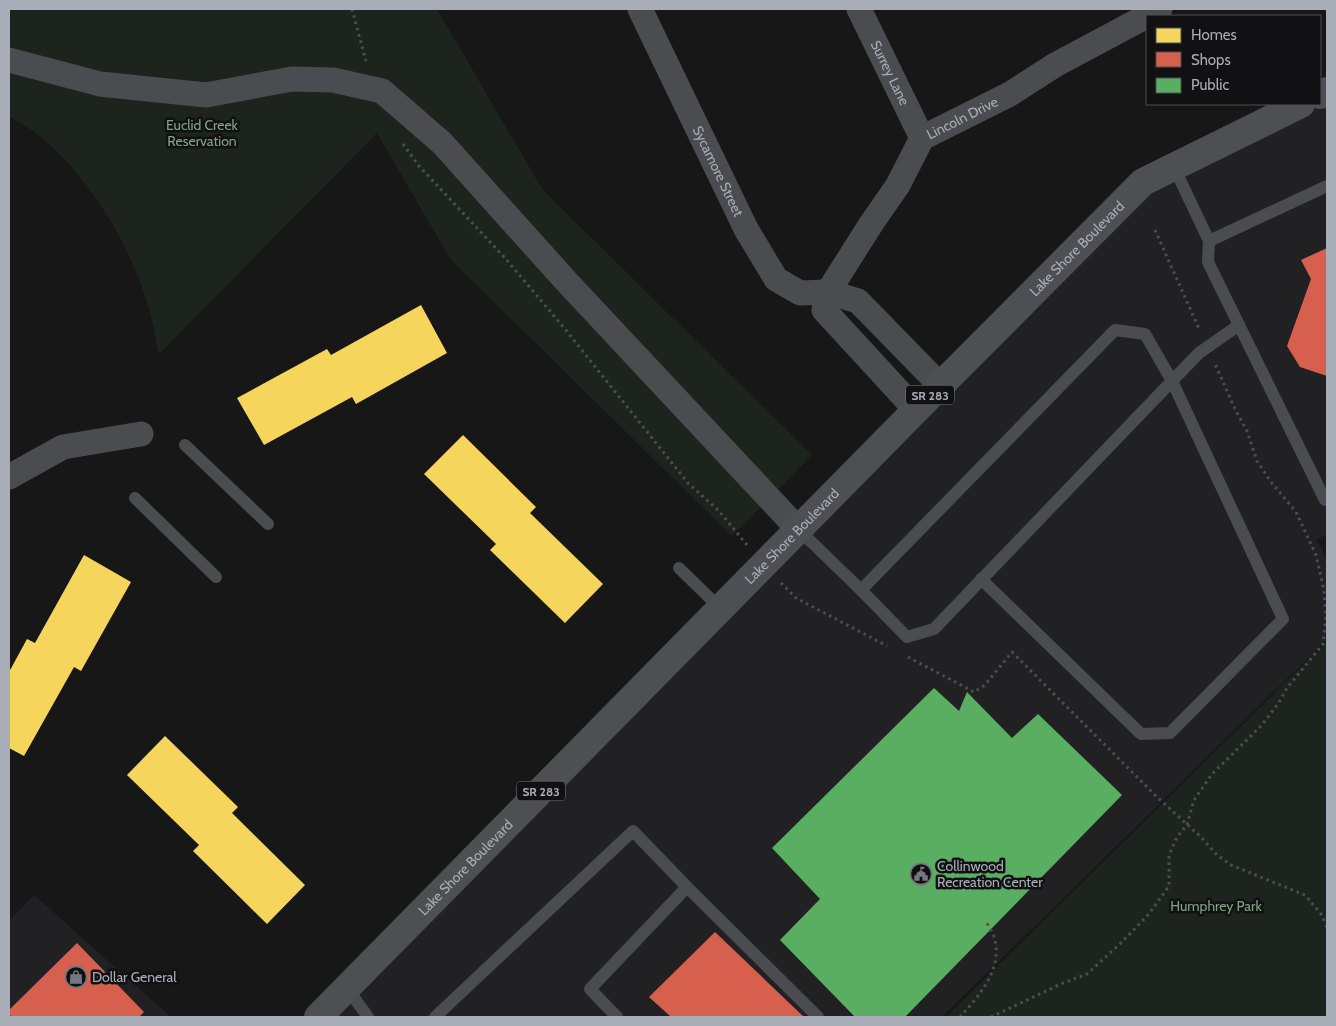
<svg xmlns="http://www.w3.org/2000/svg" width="1336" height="1026" font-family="Cabin,sans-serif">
<rect width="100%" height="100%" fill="#171717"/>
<!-- built -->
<g fill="#212123">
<polygon points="1327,91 1327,534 1317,540 1327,560 1327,640 942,1017 318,1017 1143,182"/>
<polygon points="34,895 171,1017 9,1017 9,921"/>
</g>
<!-- green -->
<g fill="#1d241e">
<path d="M 9,9 L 437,9 L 542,189 L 812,455 L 732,536 L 451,260 L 377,133 L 159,354 C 155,338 153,321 148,305 C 129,243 91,179 41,137 C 31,129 19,123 9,116 Z"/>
<polygon points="1327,641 1327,1017 946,1017"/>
</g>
<!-- homes -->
<g fill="#f6d55c">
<polygon points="421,305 447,353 356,404 352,397 264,445 237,398 327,349 331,355"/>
<polygon points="463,435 536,507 530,513 603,584 565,623 490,550 496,544 424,474"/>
<polygon points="84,555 131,582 81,671 74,667 24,756 9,748 9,672 27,639 35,643"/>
<polygon points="165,736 238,807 232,813 305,885 267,924 193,851 199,845 127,775"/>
</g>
<!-- shops -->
<g fill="#d6604d">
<polygon points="1327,248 1327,376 1300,367 1287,346 1311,279 1301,260"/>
<polygon points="715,932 804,1017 671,1017 649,997"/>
<polygon points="77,943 144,1012 139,1017 12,1017 9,1014 9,1010"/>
</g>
<!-- public -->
<polygon fill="#5aae61" points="934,688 959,711 967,692 1012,738 1038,714 1122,795 905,1017 855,1017 780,940 820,899 772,848"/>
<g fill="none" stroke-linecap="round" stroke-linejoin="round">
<!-- path -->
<g stroke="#4d4e52" stroke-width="3" stroke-dasharray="2.5 4" stroke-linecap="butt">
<polyline points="352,9 366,61"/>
<polyline points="403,144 419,166 505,258 565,329 688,483 719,511 747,545"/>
<polyline points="1155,230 1200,331"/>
<polyline points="781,583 796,598 887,646"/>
<polyline points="908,657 974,692 985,685 1012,652 1158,798 1201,837 1217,855 1231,865 1305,895 1321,914 1327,927"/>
<path d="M 960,1017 C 979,996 1004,968 994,937 C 993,932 989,927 987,923"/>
<polyline points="991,1017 1063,983 1087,974 1122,942 1148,915 1169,886 1169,855 1177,837 1187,825 1194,800 1212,774 1261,726 1278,704 1287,688 1323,644 1326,616 1324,590 1316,555 1296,512 1271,482 1257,461 1247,431 1236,411 1215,364"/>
</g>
<!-- service -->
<g stroke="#4b4c50" stroke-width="12">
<polyline points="1174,167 1209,241 1208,262 1325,500 1327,499"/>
<polyline points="1209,241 1327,186"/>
<polyline points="185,445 268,524"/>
<polyline points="135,498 216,577"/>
<polyline points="798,529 861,590"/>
<polyline points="679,568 720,608"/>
<polyline points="981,579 1141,734 1170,733 1283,619 1172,381 1145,334 1115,330 861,590 907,637 934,629 1172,381 1199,353 1239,325"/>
<polyline points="687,887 818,1017"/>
<polyline points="347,988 368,1017"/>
<polyline points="435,1017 633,831 687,887 590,989 617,1017"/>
</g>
<!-- minor -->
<g stroke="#4b4c50" stroke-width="25">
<path id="s1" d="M 640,9 L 746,229 L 776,279 L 800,293 L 828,292 L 858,301 L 940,385"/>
<path id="s2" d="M 859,9 L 922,138"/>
<polyline points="9,60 100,84 206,95 292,79 333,80 382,91 442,143 566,281 798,529"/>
<path id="s3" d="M 916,410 L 824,310 L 828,292 L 871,224 L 898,185 L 922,138 L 1010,94 L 1055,65 L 1160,9"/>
<polyline points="9,477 63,447 141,434"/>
</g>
<!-- primary -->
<g stroke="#4d4f52" stroke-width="28">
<polyline points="1320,95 1327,91"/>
<path id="s4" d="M 318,1017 L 916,410 L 1143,182 L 1301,104"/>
</g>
</g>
<!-- icons -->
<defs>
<g id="civic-ring" transform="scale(1.125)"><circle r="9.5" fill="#111113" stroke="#757880" stroke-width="1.5"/><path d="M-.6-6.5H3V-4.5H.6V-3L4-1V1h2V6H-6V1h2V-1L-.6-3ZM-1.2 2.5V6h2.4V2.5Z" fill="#757880"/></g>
<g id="shop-ring" transform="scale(1.125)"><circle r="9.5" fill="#111113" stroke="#757880" stroke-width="1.5"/><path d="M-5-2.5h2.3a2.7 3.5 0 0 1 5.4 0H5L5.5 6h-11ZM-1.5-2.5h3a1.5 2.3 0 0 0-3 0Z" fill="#757880"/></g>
</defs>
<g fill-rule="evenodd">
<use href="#civic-ring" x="921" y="874"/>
<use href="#shop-ring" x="76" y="977"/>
</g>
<g text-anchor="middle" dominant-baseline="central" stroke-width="5" stroke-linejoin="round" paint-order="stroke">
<!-- shield labels -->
<g fill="#111113" stroke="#7b7e86" stroke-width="1">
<rect x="906" y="385.5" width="48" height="19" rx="4"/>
<rect x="517" y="781.5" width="48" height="19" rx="4"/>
</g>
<g font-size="12" font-weight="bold" fill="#a8adb8">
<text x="930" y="395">SR 283</text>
<text x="541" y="791">SR 283</text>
</g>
<!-- street labels -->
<g font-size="14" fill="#a8adb8" stroke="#111113">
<text stroke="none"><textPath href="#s2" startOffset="71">Surrey Lane</textPath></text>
<text stroke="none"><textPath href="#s3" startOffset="380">Lincoln Drive</textPath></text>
<text stroke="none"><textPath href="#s1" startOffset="180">Sycamore Street</textPath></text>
<text stroke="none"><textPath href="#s4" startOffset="1080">Lake Shore Boulevard</textPath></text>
<text stroke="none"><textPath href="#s4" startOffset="675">Lake Shore Boulevard</textPath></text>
<text stroke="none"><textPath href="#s4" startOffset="210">Lake Shore Boulevard</textPath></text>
</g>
<!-- park labels -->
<g font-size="14" fill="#7fa381" stroke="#111113">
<text x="202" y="125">Euclid Creek<tspan x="202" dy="16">Reservation</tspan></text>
<text x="1216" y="906">Humphrey Park</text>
</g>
<!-- poi labels -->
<g font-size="14" fill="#a8adb8" stroke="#111113" text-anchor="start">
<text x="937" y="866">Collinwood<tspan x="937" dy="16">Recreation Center</tspan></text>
<text x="92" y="977">Dollar General</text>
</g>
</g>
<!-- border -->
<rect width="1336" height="1026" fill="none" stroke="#a8adb8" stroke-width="20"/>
<!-- legend -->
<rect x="1146" y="15" width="175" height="90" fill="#111113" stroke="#4d4f55"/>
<rect x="1156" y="28" width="25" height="15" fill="#f6d55c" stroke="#4d4f55"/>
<text x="1191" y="40" font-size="15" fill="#a8adb8">Homes</text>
<rect x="1156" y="52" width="25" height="15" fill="#d6604d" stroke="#4d4f55"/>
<text x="1191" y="65" font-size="15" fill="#a8adb8">Shops</text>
<rect x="1156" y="78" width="25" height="15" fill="#5aae61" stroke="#4d4f55"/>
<text x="1191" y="90" font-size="15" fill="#a8adb8">Public</text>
</svg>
